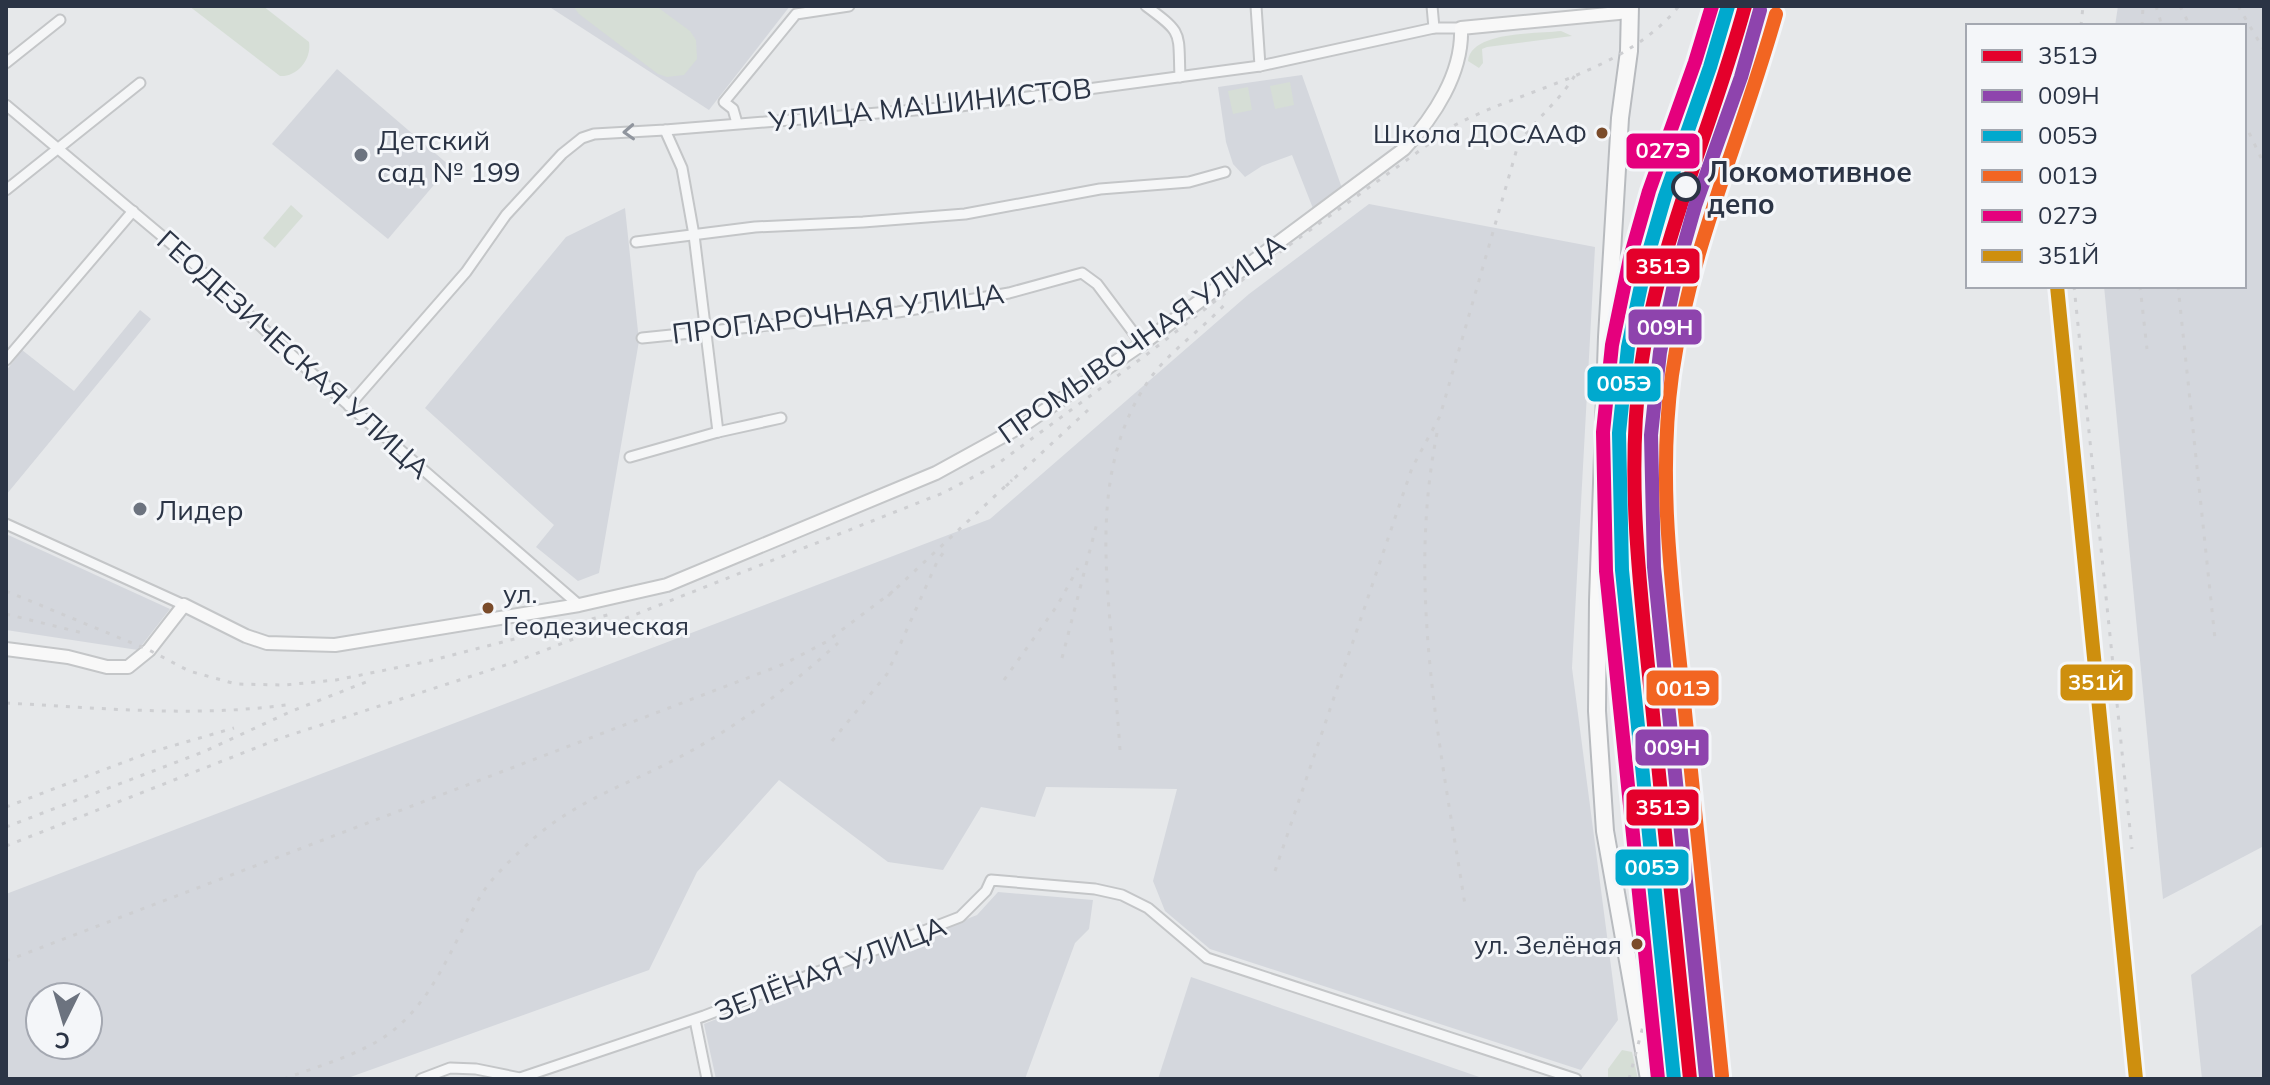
<svg xmlns="http://www.w3.org/2000/svg" width="2270" height="1085" font-family="Mulish,sans-serif">
<rect width="100%" height="100%" fill="#e6e8ea"/>
<!-- built -->
<g fill="#d4d7dd" fill-rule="evenodd">
<polygon points="548,6 790,6 709,110"/>
<polygon points="2118,6 2264,6 2264,846 2163,899 2104,286 2244,286 2244,26 2115,26"/>
<polygon points="337,69 450,166 388,239 272,144"/>
<polygon points="1302,75 1343,191 1314,211 1292,155 1262,166 1245,177 1233,164 1226,142 1218,87"/>
<path d="M 1369,204 L 1595,247 L 1572,668 L 1618,1020 L 1581,1070 L 1210,949 L 1165,911 L 1153,881 L 1177,789 L 1046,787 L 1035,817 L 981,807 L 943,870 L 888,862 L 779,780 L 697,872 L 649,970 L 345,1079 L 6,1079 L 6,894 L 990,519 L 1249,294 ZM 88,997 L 88,1045 L 40,1045 L 40,997 Z"/>
<polygon points="625,208 639,341 599,573 578,581 536,547 554,525 425,408 566,237"/>
<polygon points="140,310 151,319 6,495 6,371 22,350 74,391"/>
<polygon points="6,534 170,609 138,650 6,630"/>
<polygon points="998,892 1093,900 1089,929 1075,943 1025,1079 716,1079 704,1024 977,915"/>
<polygon points="2264,923 2264,1079 2202,1079 2191,975"/>
<polygon points="1191,977 1485,1079 1158,1079"/>
</g>
<!-- green -->
<g fill="#d6ded6">
<path d="M 189,6 L 263,6 L 309,42 C 312,59 297,77 280,76 Z"/>
<polygon points="573,6 656,6 690,31 696,40 697,59 684,75 667,77 658,74 579,14"/>
<path d="M 1561,31 L 1572,36 L 1487,47 L 1482,49 L 1483,63 L 1479,68 L 1468,61 C 1471,31 1536,34 1561,31 Z"/>
<polygon points="1290,82 1294,105 1275,109 1270,86"/>
<polygon points="1248,87 1252,110 1233,114 1228,91"/>
<polygon points="291,205 303,216 275,248 263,238"/>
<polygon points="1622,1050 1632,1052 1638,1079 1608,1079 1608,1069"/>
</g>
<g fill="none" stroke-linecap="round" stroke-linejoin="round">
<!-- street casing -->
<g stroke="#c4c6c8" stroke-width="13">
<g id="street">
<path d="M 1146,6 C 1184,34 1178,31 1180,77"/>
<polyline points="1256,6 1260,66"/>
<polyline points="1432,6 1434,28"/>
<polyline points="6,63 60,20"/>
<polyline points="6,105 181,252 307,369 579,605"/>
<polyline points="737,123 733,109 724,102 796,14 849,6"/>
<polyline points="665,130 682,168 694,235 718,432"/>
<polyline points="6,190 140,83"/>
<polyline points="636,242 755,227 863,222 965,214 1100,189 1189,182 1225,172"/>
<polyline points="642,338 898,312 1009,293 1082,273 1097,284 1142,344"/>
<polyline points="6,360 133,211"/>
<polyline points="349,406 466,272 506,215 562,154 582,138 594,134 665,130 953,107 1260,66 1434,28 1461,28"/>
<polyline points="630,457 718,432 781,418"/>
<polyline points="6,524 184,605"/>
<polyline points="695,1020 707,1079"/>
<polyline points="421,1079 450,1068 476,1069 520,1078 704,1016 960,917 986,891 991,880 1095,889 1122,895 1148,908 1207,958 1576,1079"/>
</g>
</g>
<!-- secondary casing -->
<g stroke="#c4c6c8" stroke-width="16">
<path id="secondary" d="M 6,649 L 68,657 L 107,667 L 128,667 L 149,650 L 184,605 L 246,636 L 267,643 L 335,645 L 579,605 L 667,585 L 936,473 L 1025,424 L 1142,344 L 1404,149 C 1434,117 1463,73 1461,28 L 1629,12"/>
</g>
<!-- highway casing -->
<g stroke="#b8bbbf" stroke-width="20">
<polyline id="highway" points="1630,6 1629,51 1620,118 1607,337 1598,601 1597,711 1605,831 1649,1079"/>
</g>
<!-- street -->
<use href="#street" stroke="#f5f6f7" stroke-width="9"/>
<!-- secondary -->
<use href="#secondary" stroke="#f8f8f8" stroke-width="12"/>
<!-- highway -->
<use href="#highway" stroke="#f8f8f8" stroke-width="16"/>
<!-- rail -->
<g stroke="#cecfd2" stroke-width="3" stroke-dasharray="4 8" stroke-linecap="butt">
<polyline points="2156,6 2162,26"/>
<polyline points="2180,6 2190,26"/>
<polyline points="2238,6 2264,50"/>
<polyline points="2081,26 2083,6"/>
<polyline points="2142,26 2143,6"/>
<polyline points="2244,122 2264,164"/>
<polyline points="2074,286 2132,849"/>
<polyline points="2140,286 2147,349"/>
<polyline points="2178,286 2215,639"/>
<path d="M 1437,433 C 1406,589 1441,750 1465,905"/>
<polyline points="1006,486 1088,410"/>
<polyline points="6,591 149,650 189,671 236,684 285,685 336,680 425,662 611,614"/>
<polyline points="888,596 1012,480"/>
<polyline points="6,614 87,634"/>
<polyline points="1062,658 1098,519"/>
<polyline points="1004,680 1057,606 1078,568"/>
<path d="M 6,703 C 102,708 198,718 293,704"/>
<polyline points="832,741 887,674 937,562 943,553"/>
<path d="M 1120,750 C 1117,707 1113,665 1110,622 C 1103,539 1099,453 1149,380 C 1170,350 1202,330 1226,303"/>
<polyline points="6,807 148,753 234,728"/>
<polyline points="6,827 203,752 292,711 366,682"/>
<path d="M 6,846 L 281,738 L 515,662 L 943,493 L 996,465 L 1150,352 L 1255,270 L 1455,125 C 1528,87 1626,72 1679,6"/>
<path d="M 1275,871 L 1412,468 L 1440,416 L 1518,145 C 1535,119 1560,101 1575,75"/>
<polyline points="6,961 784,664 826,642 896,589"/>
<path d="M 284,1079 C 318,1066 360,1055 390,1033 C 437,997 453,941 483,892 C 493,876 518,853 533,839 C 576,801 626,785 676,759 C 734,729 790,687 838,643"/>
<polyline points="1629,1079 1655,981 1661,936"/>
<path d="M 1683,1079 L 1631,568 C 1629,542 1626,516 1625,490 C 1623,419 1636,328 1655,261 C 1679,175 1717,93 1738,6"/>
</g>
<!-- rail-1 casing -->
<g stroke="#f4f6f9" stroke-width="20">
<path id="rail-1" d="M 1690,1079 C 1677,954 1665,830 1652,705 C 1641,595 1626,483 1640,373 C 1658,242 1711,131 1745,6"/>
</g>
<!-- rail-2 casing -->
<g stroke="#f4f6f9" stroke-width="20">
<polyline id="rail-2" points="1706,1077 1654,567 1651,435 1660,352 1677,270 1695,206 1741,77 1760,10"/>
</g>
<!-- rail-3 casing -->
<g stroke="#f4f6f9" stroke-width="20">
<polyline id="rail-3" points="1674,1079 1622,570 1619,433 1628,347 1646,262 1665,196 1710,67 1728,6"/>
</g>
<!-- rail-4 casing -->
<g stroke="#f4f6f9" stroke-width="20">
<path id="rail-4" d="M 1722,1076 C 1709,951 1696,826 1684,702 C 1673,593 1657,484 1672,375 C 1690,248 1742,136 1776,14"/>
</g>
<!-- rail-5 casing -->
<g stroke="#f4f6f9" stroke-width="20">
<polyline id="rail-5" points="1658,1079 1606,571 1603,432 1612,345 1630,258 1649,191 1695,62 1712,6"/>
</g>
<!-- rail-6 casing -->
<g stroke="#f4f6f9" stroke-width="20">
<polyline id="rail-6" points="2057,286 2136,1079"/>
</g>
<!-- rail-1 -->
<use href="#rail-1" stroke="#e4002b" stroke-width="14"/>
<!-- rail-2 -->
<use href="#rail-2" stroke="#8e44ad" stroke-width="14"/>
<!-- rail-3 -->
<use href="#rail-3" stroke="#00a9ce" stroke-width="14"/>
<!-- rail-4 -->
<use href="#rail-4" stroke="#f26522" stroke-width="14"/>
<!-- rail-5 -->
<use href="#rail-5" stroke="#e5007d" stroke-width="14"/>
<!-- rail-6 -->
<use href="#rail-6" stroke="#ce8f0e" stroke-width="14"/>
</g>
<!-- one-way arrows -->
<defs><path id="oneway-chevron" d="M-2-3.5L2.5 0L-2 3.5" fill="none" stroke-width="1.6" stroke-linecap="round" stroke-linejoin="round" transform="scale(2)"/></defs>
<use stroke="#90959e" href="#oneway-chevron" transform="translate(629 132) rotate(177)"/>
<!-- markers -->
<g fill="#7a4b2a" stroke="#f4f6f9" stroke-width="3">
<circle cx="1602" cy="133" r="7"/>
<circle cx="488" cy="608" r="7"/>
<circle cx="1637" cy="944" r="7"/>
</g>
<g fill="#6c737f" stroke="#f4f6f9" stroke-width="3">
<circle cx="361" cy="155" r="8"/>
<circle cx="140" cy="509" r="8"/>
</g>
<circle fill="#f4f6f9" stroke="#2b3445" stroke-width="4" cx="1686" cy="187" r="13"/>
<g text-anchor="middle" dominant-baseline="central" stroke-width="6" stroke-linejoin="round" paint-order="stroke">
<!-- bus labels -->
<g font-size="26" fill="#2b3445" stroke="#f4f6f9" text-anchor="end">
<text x="1587" y="133">Школа ДОСААФ</text>
<text x="503" y="593" text-anchor="start">ул.<tspan x="503" dy="32">Геодезическая</tspan></text>
<text x="1622" y="944">ул. Зелёная</text>
</g>
<!-- street labels -->
<g font-size="28" fill="#2b3445" stroke="#f4f6f9">
<text transform="translate(930 104) rotate(-6)">УЛИЦА МАШИНИСТОВ</text>
<text transform="translate(838 313) rotate(-7)">ПРОПАРОЧНАЯ УЛИЦА</text>
<text transform="translate(1141 338) rotate(-35)">ПРОМЫВОЧНАЯ УЛИЦА</text>
<text transform="translate(294 354) rotate(42)">ГЕОДЕЗИЧЕСКАЯ УЛИЦА</text>
<text transform="translate(830 968) rotate(-21)">ЗЕЛЁНАЯ УЛИЦА</text>
</g>
<!-- poi labels -->
<g font-size="28" fill="#2b3445" stroke="#f4f6f9" text-anchor="start">
<text x="377" y="139">Детский<tspan x="377" dy="32">сад № 199</tspan></text>
<text x="156" y="509">Лидер</text>
</g>
<!-- stop labels -->
<g font-size="28" font-weight="bold" fill="#2b3445" stroke="#f4f6f9" text-anchor="start">
<text x="1707" y="171">Локомотивное<tspan x="1707" dy="32">депо</tspan></text>
</g>
</g>
<g stroke="#f4f6f9" stroke-width="3">
<rect x="1625" y="132" width="76" height="38" rx="8" fill="#e5007d"/>
<rect x="1625" y="247" width="76" height="38" rx="8" fill="#e4002b"/>
<rect x="1627" y="308" width="76" height="38" rx="8" fill="#8e44ad"/>
<rect x="1586" y="365" width="76" height="38" rx="8" fill="#00a9ce"/>
<rect x="2059" y="663" width="75" height="39" rx="8" fill="#ce8f0e"/>
<rect x="1645" y="669" width="75" height="38" rx="8" fill="#f26522"/>
<rect x="1634" y="728" width="76" height="39" rx="8" fill="#8e44ad"/>
<rect x="1625" y="788" width="75" height="39" rx="8" fill="#e4002b"/>
<rect x="1614" y="848" width="76" height="39" rx="8" fill="#00a9ce"/>
</g>
<g font-size="22" text-anchor="middle" font-weight="bold" fill="#fff">
<text x="1663" y="158">027Э</text>
<text x="1663" y="274">351Э</text>
<text x="1665" y="335">009Н</text>
<text x="1624" y="391">005Э</text>
<text x="2096" y="690">351Й</text>
<text x="1683" y="696">001Э</text>
<text x="1672" y="755">009Н</text>
<text x="1663" y="815">351Э</text>
<text x="1652" y="875">005Э</text>
</g>
<!-- border -->
<rect width="2270" height="1085" fill="none" stroke="#2b3445" stroke-width="16"/>
<!-- legend -->
<rect x="1966" y="24" width="280" height="264" fill="#f4f6f9" stroke="#a4a8b1" stroke-width="2"/>
<rect x="1982" y="50" width="40" height="12" fill="#e4002b" stroke="#a4a8b1" stroke-width="2"/>
<text x="2038" y="64" font-size="24" fill="#2b3445">351Э</text>
<rect x="1982" y="90" width="40" height="12" fill="#8e44ad" stroke="#a4a8b1" stroke-width="2"/>
<text x="2038" y="104" font-size="24" fill="#2b3445">009Н</text>
<rect x="1982" y="130" width="40" height="12" fill="#00a9ce" stroke="#a4a8b1" stroke-width="2"/>
<text x="2038" y="144" font-size="24" fill="#2b3445">005Э</text>
<rect x="1982" y="170" width="40" height="12" fill="#f26522" stroke="#a4a8b1" stroke-width="2"/>
<text x="2038" y="184" font-size="24" fill="#2b3445">001Э</text>
<rect x="1982" y="210" width="40" height="12" fill="#e5007d" stroke="#a4a8b1" stroke-width="2"/>
<text x="2038" y="224" font-size="24" fill="#2b3445">027Э</text>
<rect x="1982" y="250" width="40" height="12" fill="#ce8f0e" stroke="#a4a8b1" stroke-width="2"/>
<text x="2038" y="264" font-size="24" fill="#2b3445">351Й</text>
<!-- north arrow -->
<g transform="translate(64 1021) rotate(185)"><circle r="38" fill="#f4f6f9" stroke="#a4a8b1" stroke-width="2"/>
<path d="M0-6L14 30L0 20L-14 30Z" fill="#6c737f"/>
<text y="-12" font-size="22" font-weight="bold" text-anchor="middle" fill="#2b3445">С</text>
</g>
</svg>
